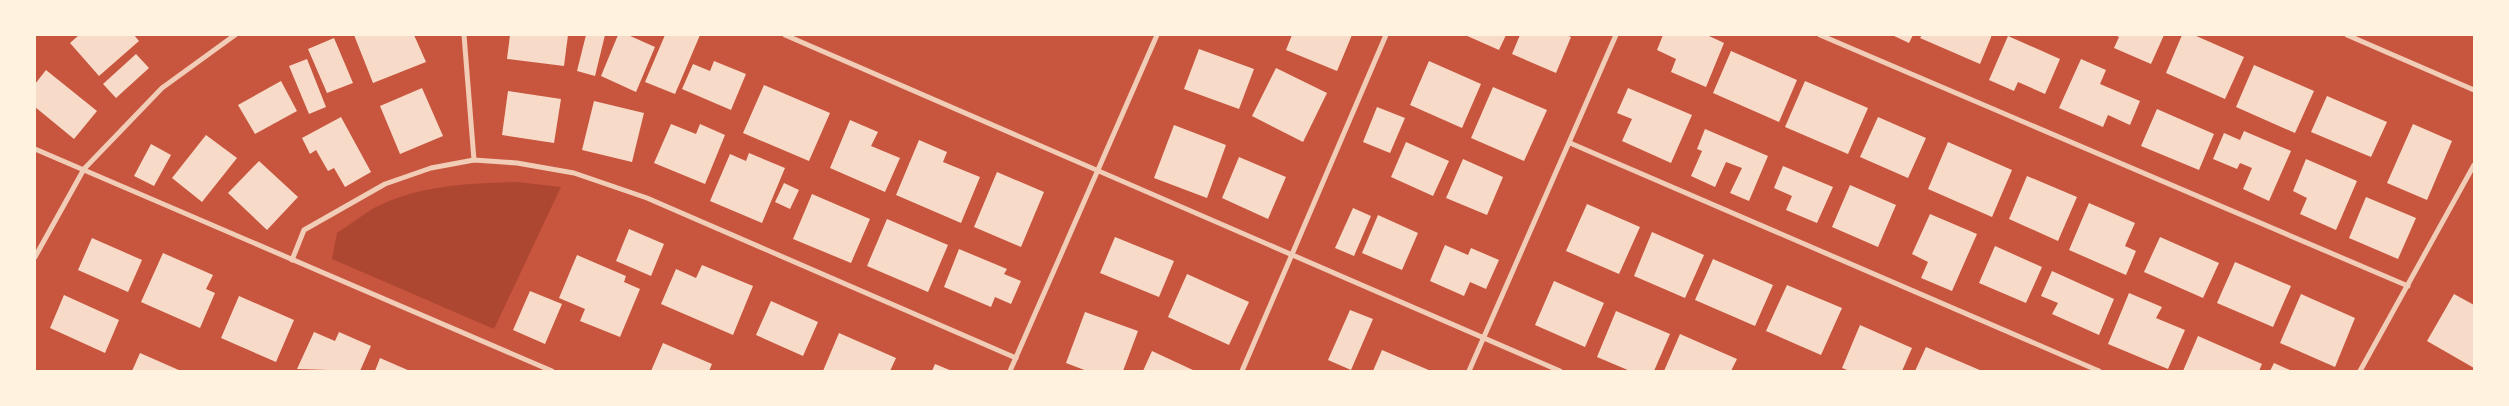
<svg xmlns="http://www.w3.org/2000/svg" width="2509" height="406" font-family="Commissioner,sans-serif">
<rect width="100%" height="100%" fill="#c8553d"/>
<!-- green -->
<path fill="#ae4732" d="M 517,182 L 561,187 L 494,329 L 332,259 L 337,233 C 350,225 363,214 376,207 C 419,185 470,183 517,182 Z"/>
<!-- building -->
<g fill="#f7dbc8">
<polygon points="79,35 134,35 139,41 99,76 70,43"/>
<polygon points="354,35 414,35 426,62 373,83"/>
<polygon points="510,35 568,35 564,66 507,59"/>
<polygon points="586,35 605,35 595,76 577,71"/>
<polygon points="618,35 628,35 655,47 636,92 601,76"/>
<polygon points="665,35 700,35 675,94 645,82"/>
<polygon points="1292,35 1352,35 1337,71 1286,50"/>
<polygon points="1465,35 1506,35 1499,50"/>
<polygon points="1520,35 1566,35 1571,37 1556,73 1512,54"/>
<polygon points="1663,35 1707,35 1724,43 1706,87 1671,72 1676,59 1657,50"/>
<polygon points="1892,35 1913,35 1909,43"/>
<polygon points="1922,35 1992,35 1980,64 1920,38"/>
<polygon points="2115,35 2164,35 2151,64 2114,48 2119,37"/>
<polygon points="2182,35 2194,35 2244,57 2225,99 2166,73"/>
<polygon points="2008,36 2060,59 2045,94 2018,82 2014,91 1989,80"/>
<polygon points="334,38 353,83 327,93 308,49"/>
<polygon points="1199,49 1254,69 1239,109 1184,89"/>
<polygon points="1731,51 1797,80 1779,122 1713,93"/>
<polygon points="136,54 149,68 116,98 103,84"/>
<polygon points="307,59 326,107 309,114 289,66"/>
<polygon points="2081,59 2106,70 2100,84 2140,101 2130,125 2108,115 2103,127 2059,108"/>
<polygon points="714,61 746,74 731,110 682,89 693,64 710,71"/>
<polygon points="1429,61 1481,84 1462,128 1410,105"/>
<polygon points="2254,65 2314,91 2295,133 2236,107"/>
<polygon points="1276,68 1327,93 1303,142 1252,116"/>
<polygon points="46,70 97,111 74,139 35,107 35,84"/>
<polygon points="281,81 297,111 255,134 238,105"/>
<polygon points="1805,81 1868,108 1848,154 1785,127"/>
<polygon points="764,85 830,113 809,161 743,133"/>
<polygon points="1493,87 1547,110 1524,161 1471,138"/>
<polygon points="422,88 443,136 400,154 380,106"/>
<polygon points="1628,88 1692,115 1671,163 1622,141 1632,119 1617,113"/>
<polygon points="508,91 561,99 554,143 502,135"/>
<polygon points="2327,96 2387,122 2371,157 2311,132"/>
<polygon points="594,101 644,113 632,162 582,150"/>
<polygon points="1377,107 1405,118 1390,153 1363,142"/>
<polygon points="2157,109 2214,134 2199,170 2141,146"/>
<polygon points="341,117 371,172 345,187 334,168 328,171 316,150 310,154 302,138"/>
<polygon points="1878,117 1926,138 1908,178 1860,157"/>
<polygon points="850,120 878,132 871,146 900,158 885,192 830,168"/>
<polygon points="671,124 696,134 700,124 725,135 705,184 654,163"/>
<polygon points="2413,124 2452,141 2427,200 2387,183"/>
<polygon points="1174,125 1226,145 1207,198 1154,178"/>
<polygon points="1705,129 1768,156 1749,201 1730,193 1742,168 1726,162 1715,187 1691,176 1702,151 1697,149"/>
<polygon points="2244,131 2291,151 2269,201 2243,189 2252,168 2240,163 2237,169 2213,159 2224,133 2240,140"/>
<polygon points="206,135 237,158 202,202 172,178"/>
<polygon points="919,140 947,152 943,162 980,177 961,223 896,195"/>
<polygon points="1406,142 1449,161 1433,196 1391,177"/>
<polygon points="1948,142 2012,170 1992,217 1928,189"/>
<polygon points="151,144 171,155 154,186 134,176"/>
<polygon points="749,153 785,168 762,223 710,201 730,154 746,161"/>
<polygon points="1239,157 1286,177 1268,219 1222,198"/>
<polygon points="1463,159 1503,177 1487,215 1446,198"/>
<polygon points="2306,159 2357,181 2336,230 2300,214 2307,198 2293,191"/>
<polygon points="259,161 298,197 267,230 228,193"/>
<polygon points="1783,166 1833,187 1817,223 1786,210 1792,196 1774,188"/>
<polygon points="997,172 1044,192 1021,247 974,227"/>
<polygon points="2027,176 2077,197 2058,241 2009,219"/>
<polygon points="784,183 799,190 790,209 775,202"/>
<polygon points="1850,185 1896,205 1878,247 1832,227"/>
<polygon points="812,194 870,219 851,263 793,239"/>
<polygon points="2366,197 2416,218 2398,259 2349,238"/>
<polygon points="2089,203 2135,223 2125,246 2136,251 2126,275 2069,250"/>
<polygon points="1587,204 1640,227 1619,274 1566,251"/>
<polygon points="1353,208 1371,216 1354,256 1335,248"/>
<polygon points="1930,214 1977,234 1952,291 1921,278 1928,262 1912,254"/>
<polygon points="1378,215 1418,233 1402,270 1362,253"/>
<polygon points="887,219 948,245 928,292 867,266"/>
<polygon points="629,229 664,244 651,276 616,261"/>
<polygon points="1652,232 1704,255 1685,298 1634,276"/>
<polygon points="1115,237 1174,261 1159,297 1100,273"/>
<polygon points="2160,237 2219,263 2203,298 2144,272"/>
<polygon points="92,238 142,260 128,292 78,270"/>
<polygon points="1445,245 1468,255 1471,248 1499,260 1486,289 1470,282 1464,296 1430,281"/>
<polygon points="1995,246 2042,267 2026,303 1979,283"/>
<polygon points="959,249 1007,269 1004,274 1021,281 1011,304 995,297 991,307 944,287"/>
<polygon points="163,253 213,275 206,289 215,293 200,328 141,302"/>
<polygon points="577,255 626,276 624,282 640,289 620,337 580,321 585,309 559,298"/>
<polygon points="1713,259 1773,285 1755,326 1695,300"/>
<polygon points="2235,262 2291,286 2273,327 2217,303"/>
<polygon points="702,265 753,286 733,335 661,304 676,269 696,278"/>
<polygon points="2052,271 2114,299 2099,335 2052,314 2058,303 2041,296"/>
<polygon points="1187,274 1249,302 1229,345 1168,317"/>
<polygon points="1554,281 1604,303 1585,347 1535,325"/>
<polygon points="1787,285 1842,308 1821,355 1766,331"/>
<polygon points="530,291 562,304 545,344 513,330"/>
<polygon points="2129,293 2162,307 2156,318 2185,330 2168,369 2108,344"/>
<polygon points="2301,294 2355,318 2335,367 2280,343"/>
<polygon points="2454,294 2474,305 2474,368 2427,341"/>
<polygon points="64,295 119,320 105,353 50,328"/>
<polygon points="239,296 294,320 276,362 221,338"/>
<polygon points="771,301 818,322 803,356 756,335"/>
<polygon points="1350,310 1373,319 1351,370 1328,360"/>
<polygon points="1616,311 1670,334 1654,371 1630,371 1597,357"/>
<polygon points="1085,312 1138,331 1123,371 1087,371 1066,363"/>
<polygon points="1860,325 1912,348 1902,371 1850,371 1842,368"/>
<polygon points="314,332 335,341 339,332 371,346 360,371 297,369"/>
<polygon points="839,333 896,358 890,371 823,371"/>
<polygon points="1680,334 1737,359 1731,371 1664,371"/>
<polygon points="2198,336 2262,364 2259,371 2183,371"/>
<polygon points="663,343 712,364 709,371 651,371"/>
<polygon points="1926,347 1982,371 1915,371"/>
<polygon points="1382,350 1431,371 1373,371"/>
<polygon points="1152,351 1195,371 1143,371"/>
<polygon points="140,353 181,371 132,371"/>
<polygon points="380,358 410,371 375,371"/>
<polygon points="2274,363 2292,371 2270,371"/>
<polygon points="935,364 952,371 932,371"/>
</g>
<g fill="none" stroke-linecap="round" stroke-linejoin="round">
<!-- minor -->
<g stroke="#f1ccb7" stroke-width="5">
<polyline points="464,35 474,160"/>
<polyline points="785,35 1560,371"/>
<polyline points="1820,35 2408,286"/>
<polyline points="2347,35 2474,90"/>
<polyline points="1570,143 2099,371"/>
<polyline points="35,149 552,371"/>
<polyline points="35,257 84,169 162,88 235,35"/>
<polyline points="292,260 304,230 385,184 431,168 474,160 517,163 574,173 647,198 1016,358"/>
<polyline points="1010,371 1157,35"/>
<polyline points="1242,371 1386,35"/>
<polyline points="1469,371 1616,35"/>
<polyline points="2360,371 2474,165"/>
</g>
</g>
<!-- border -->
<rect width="2509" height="406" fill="none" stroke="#fff3e0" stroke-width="72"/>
</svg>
